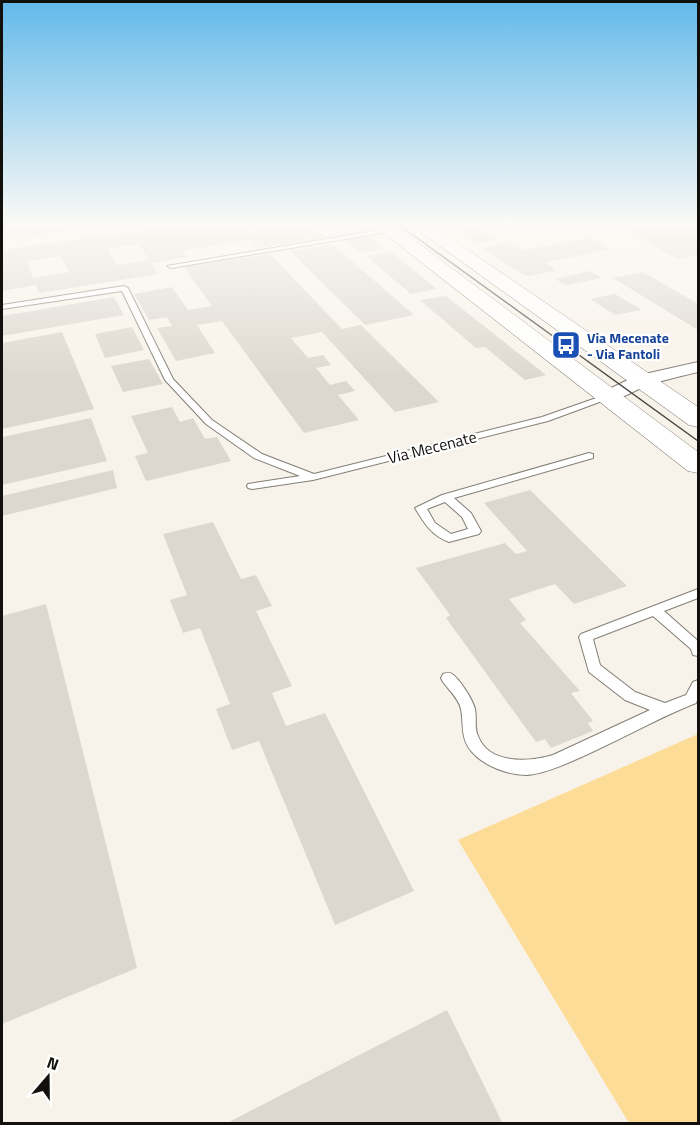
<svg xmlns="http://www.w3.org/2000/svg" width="700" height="1125" font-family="'Titillium Web',sans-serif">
<rect width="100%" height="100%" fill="#f8f3ea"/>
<!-- green -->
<polygon fill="#fddc97" points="698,734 698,1123 629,1123 458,840"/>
<!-- building -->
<g fill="#ddd8cf" fill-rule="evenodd">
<polygon points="2,222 103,222 106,226 2,241"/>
<path d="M 195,222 L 307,222 L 326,237 L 259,248 L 251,240 L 182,251 L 187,257 L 151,263 L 158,274 L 39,293 L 36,285 L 2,291 L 2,250 ZM 139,244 L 149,260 L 117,265 L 107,249 ZM 61,256 L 69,272 L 33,278 L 27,261 Z"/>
<polygon points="443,222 472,222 501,240 476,244"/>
<polygon points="503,222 548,222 549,223 515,228"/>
<polygon points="567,222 607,222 607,223 578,228"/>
<polygon points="607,222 698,222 698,255 678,259"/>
<polygon points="370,236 385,249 360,253 346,241"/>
<polygon points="590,237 612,249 545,262 555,269 554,271 529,276 524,275 482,248 507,242 525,250"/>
<polygon points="332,244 414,315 365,325 290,251"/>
<polygon points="391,252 437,289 411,294 366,256"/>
<polygon points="270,254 342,329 361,325 439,402 395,412 322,332 291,338 308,358 323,355 331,365 316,368 330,385 346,381 355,391 338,395 359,420 304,433 222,321 197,325 215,353 176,361 157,328 172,326 167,317 149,320 134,294 172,287 188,310 212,306 184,267"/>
<polygon points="590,271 602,278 566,285 555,279"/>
<polygon points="643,272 698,304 698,330 613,278"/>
<polygon points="615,294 642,310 615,315 590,299"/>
<polygon points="446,296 546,375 525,380 485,347 476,348 420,300"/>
<polygon points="114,297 124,315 2,336 2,316"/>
<polygon points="132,327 144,350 105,358 95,334"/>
<polygon points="62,332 94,409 2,429 2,343"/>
<polygon points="149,359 163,384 123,392 111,366"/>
<polygon points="172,407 180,422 193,418 205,439 217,437 231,461 146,481 135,456 148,453 131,416"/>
<polygon points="91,418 107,461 2,485 2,437"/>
<polygon points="113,470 117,488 2,516 2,496"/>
<polygon points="530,490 627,586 574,604 555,584 509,599 526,620 520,623 580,691 571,693 593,721 588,723 593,731 551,748 545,739 536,742 446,618 450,615 416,568 505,543 516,554 527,551 484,503"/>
<polygon points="213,522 241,579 256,575 272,606 256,611 292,686 272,693 286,726 325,713 414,891 335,925 259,741 232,750 216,709 230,704 200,628 183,633 170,600 187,595 163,534"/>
<polygon points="46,604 137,968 2,1024 2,616"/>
<polygon points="447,1010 503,1124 225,1124"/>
</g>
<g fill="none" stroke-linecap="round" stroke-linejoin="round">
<!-- lane casing -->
<g stroke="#827e76" stroke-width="2">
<g id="lane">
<polygon points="391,228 394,230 393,231 171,268 167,266"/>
<polygon points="124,286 128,288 173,379 212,420 262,454 314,474 542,417 605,395 611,395 613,397 548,421 313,480 252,489 248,488 247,486 248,484 300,476 254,458 206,424 165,380 122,291 2,309 2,305"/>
<path d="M 589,453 L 593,454 L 593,458 L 454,498 L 471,513 L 481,531 L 479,534 L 449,542 C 432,536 424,523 415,508 L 442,495 ZM 445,502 L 462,517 L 468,529 L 451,534 L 435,523 L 427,509 Z"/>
<path d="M 698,589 L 698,598 L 664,611 L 698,641 L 698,656 L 693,655 L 691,649 L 653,616 L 593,639 L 600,665 L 635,692 L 665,703 L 686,695 L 693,682 L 698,680 L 698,698 L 696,703 C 653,720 613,744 570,762 C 556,768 541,774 526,775 C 508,775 484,766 472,752 C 460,738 464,725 461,709 C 459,699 449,690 443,682 L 441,678 L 443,674 C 447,673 448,672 452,674 C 459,678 473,700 475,709 C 477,718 474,728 478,736 C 489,765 530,762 553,755 L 650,710 L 625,700 L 589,672 L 579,637 L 581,634 Z"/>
</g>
</g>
<!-- street casing -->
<g stroke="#827e76" stroke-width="2">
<path id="street" d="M 698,362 L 698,372 C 674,378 651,382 629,394 C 619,398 612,404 601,401 L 599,397 L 601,393 L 636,376 Z"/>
</g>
<!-- secondary casing -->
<g stroke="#827e76" stroke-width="1">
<g id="secondary">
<polygon points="370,222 390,222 698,452 698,473 688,471"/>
<polygon points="407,222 427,222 698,407 698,427 689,425"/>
</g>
</g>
<!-- lane -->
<use href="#lane" fill="#fff" fill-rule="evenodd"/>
<!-- street -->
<use href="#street" fill="#fff" fill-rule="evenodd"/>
<!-- secondary -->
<use href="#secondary" fill="#fff" fill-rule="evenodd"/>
<!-- tram -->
<polyline stroke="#474540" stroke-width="1.5" points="395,222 698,441"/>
</g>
<!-- sky -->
<linearGradient id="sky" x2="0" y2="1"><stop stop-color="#62b9ea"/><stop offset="0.59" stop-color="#fcfaf6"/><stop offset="1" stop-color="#fcfaf6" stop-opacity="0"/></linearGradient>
<rect width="700" height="379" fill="url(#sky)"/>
<!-- icons -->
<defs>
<g id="bus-square" transform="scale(1.5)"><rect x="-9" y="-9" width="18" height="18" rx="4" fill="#1a4fb4" stroke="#fff"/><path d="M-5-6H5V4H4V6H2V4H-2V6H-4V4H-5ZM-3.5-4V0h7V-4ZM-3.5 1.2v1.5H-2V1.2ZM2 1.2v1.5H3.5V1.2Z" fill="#fff"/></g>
</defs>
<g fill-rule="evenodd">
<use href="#bus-square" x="566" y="345"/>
</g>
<g text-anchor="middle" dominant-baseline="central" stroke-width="4.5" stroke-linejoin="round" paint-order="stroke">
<!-- far-transit labels -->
<g font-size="14" font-weight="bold" fill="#164399" stroke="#fff" text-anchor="start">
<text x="587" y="337">Via Mecenate<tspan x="587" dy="16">- Via Fantoli</tspan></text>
</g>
<!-- street labels -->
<g font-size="16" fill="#12100d" stroke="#fff">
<text transform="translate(432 447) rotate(-14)">Via Mecenate</text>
</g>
</g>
<!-- border -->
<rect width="700" height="1125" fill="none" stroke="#12100d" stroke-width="6"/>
<!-- north arrow -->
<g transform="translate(48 1077) rotate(20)" stroke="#ffffff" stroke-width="4.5" paint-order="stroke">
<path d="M0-4.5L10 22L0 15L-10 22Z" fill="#12100d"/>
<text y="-9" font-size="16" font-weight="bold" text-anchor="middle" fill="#12100d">N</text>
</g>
</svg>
